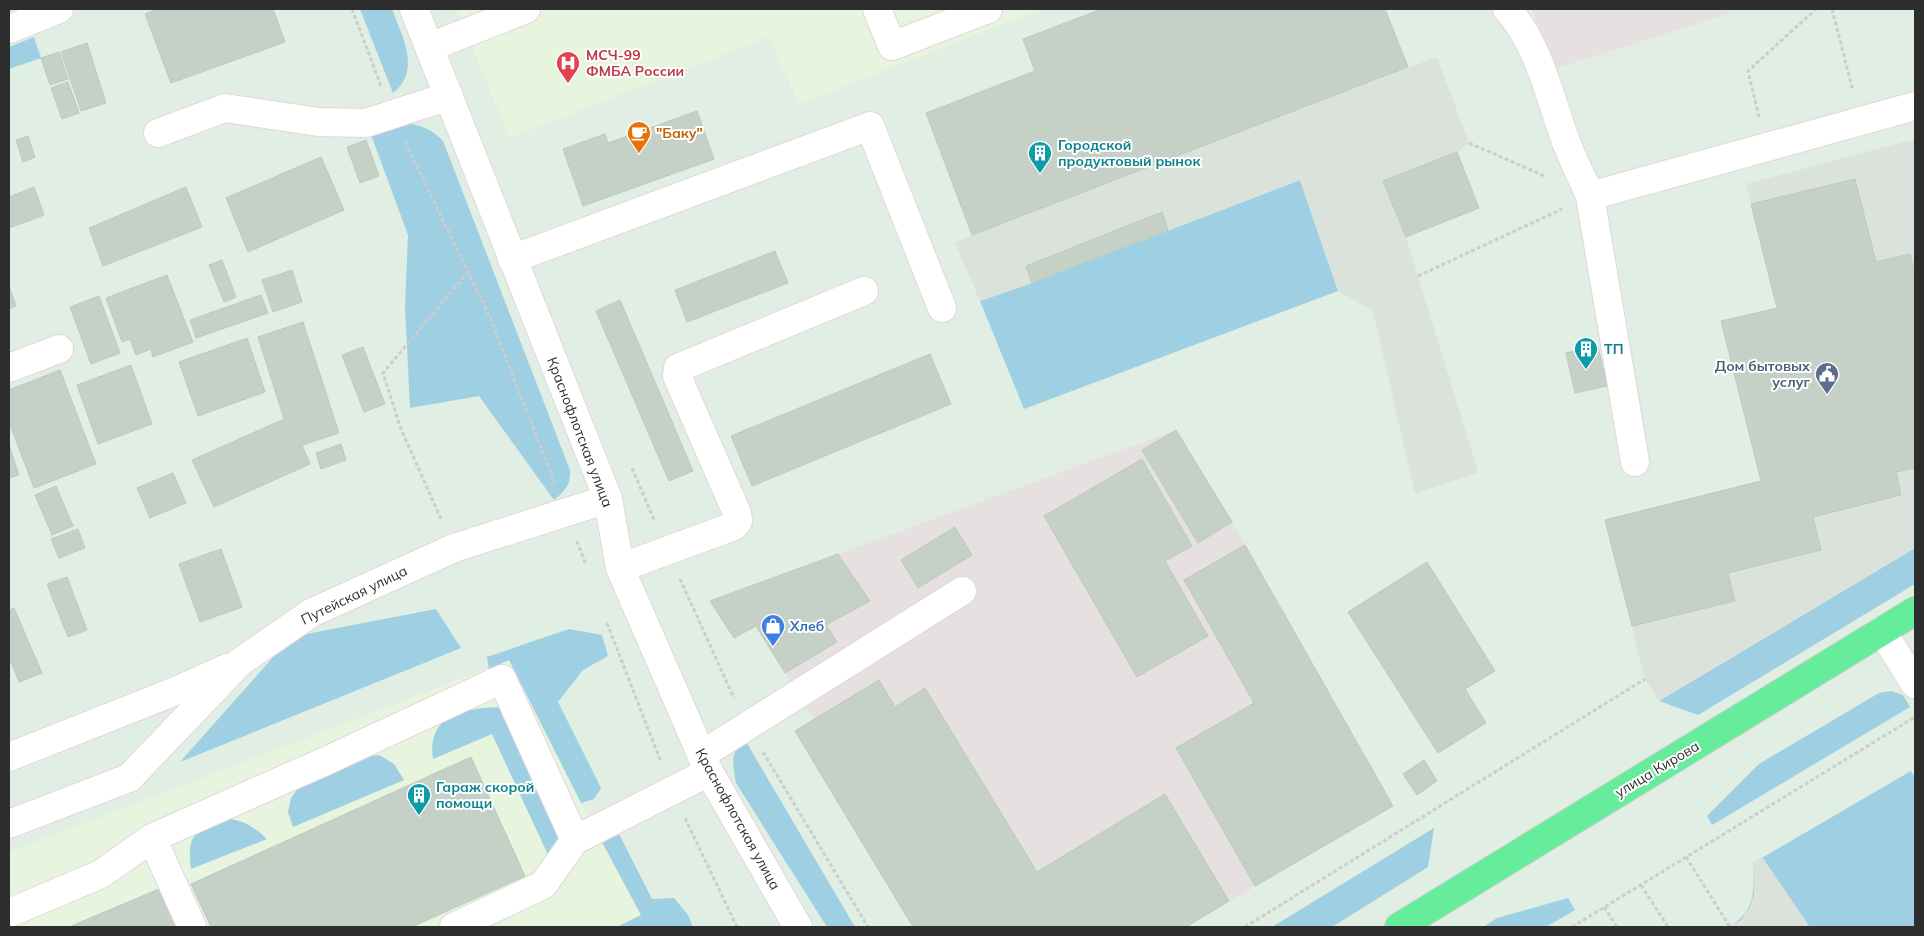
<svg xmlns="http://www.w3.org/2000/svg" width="1924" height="936" font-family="Mulish,sans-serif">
<rect width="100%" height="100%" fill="#e0eee3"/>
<!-- industrial -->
<g fill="#e7e0e1">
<polygon points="1532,9 1727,9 1728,14 1554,69"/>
<polygon points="1176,430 1232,522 1393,806 1186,927 913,927 795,731 814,720 799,694 756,626 734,638 710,601"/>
</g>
<!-- medical -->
<g fill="#e7f4de">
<polygon points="457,9 1042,9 799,104 769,37 509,138"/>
<polygon points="509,660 595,830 641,915 617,927 9,927 9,852"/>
</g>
<!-- green -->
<g fill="#9fcfe2">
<path d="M 360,9 L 392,9 C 402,36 422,71 393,93 Z"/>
<polygon points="34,37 41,58 9,69 9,47"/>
<path d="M 400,122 C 420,125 429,127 443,141 L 570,470 C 571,485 565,491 554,500 L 479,396 L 410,408 L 405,306 L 408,235 L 370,132 Z"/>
<polygon points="1300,180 1338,291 1024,409 980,301 1032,283"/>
<polygon points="1915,548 1915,584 1698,715 1659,701"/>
<polygon points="436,609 461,648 180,762 291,637"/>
<polygon points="569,629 602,635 608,656 583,670 558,702 601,788 594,799 581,803 509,660 489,669 487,657"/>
<polygon points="1891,691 1903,695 1910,707 1712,825 1707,816 1759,764 1879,693"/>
<path d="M 502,707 L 574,827 L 549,857 L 492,734 L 433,759 C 426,713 467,708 502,707 Z"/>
<path d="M 745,740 L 855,927 L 827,927 L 736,783 C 733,763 729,754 745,740 Z"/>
<polygon points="379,755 394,764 404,780 293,827 288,812 291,798 304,780 364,757"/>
<path d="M 1911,771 L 1915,778 L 1915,927 L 1729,927 C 1756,911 1754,892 1753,863 Z"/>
<path d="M 220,818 C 241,819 251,824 267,839 L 191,869 C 187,836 193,833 220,818 Z"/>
<polygon points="1434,828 1428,867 1332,927 1272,927"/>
<polygon points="618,832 652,899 674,898 688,915 693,927 617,927 641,915 602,842"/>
<polygon points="1568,898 1575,910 1546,927 1483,927 1497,918"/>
</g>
<!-- plaza -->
<g fill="#dbe2dc">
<polygon points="1437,57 1469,143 1457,152 1384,181 1406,237 1478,472 1415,494 1373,311 1338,291 1300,180 1168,230 1161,213 1026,266 1032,283 980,301 955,243 972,235"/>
<polygon points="1915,139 1915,275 1910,254 1876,262 1855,179 1751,204 1746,184"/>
<polygon points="1915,468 1915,548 1659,701 1645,679 1632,626 1735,601 1728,573 1821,550 1813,517 1901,495 1896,472"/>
<polygon points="1762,857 1810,927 1729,927 1741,920 1750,907 1754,893 1753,863"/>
</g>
<!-- building -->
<g fill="#c5d1c7" stroke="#bacabe">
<polygon points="158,9 273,9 285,42 171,83 145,14"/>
<polygon points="1102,9 1385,9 1408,67 972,235 926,113 1035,71 1023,39"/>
<polygon points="87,43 106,103 81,111 61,52"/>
<polygon points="59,52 68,79 50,85 41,58"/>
<polygon points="68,82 79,113 62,119 51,88"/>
<polygon points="697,111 714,159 583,206 563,149 605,134 608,143"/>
<polygon points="28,136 35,157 23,162 16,140"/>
<polygon points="366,140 379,176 360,183 347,147"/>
<polygon points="1457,152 1479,208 1406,237 1383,181"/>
<polygon points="321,157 344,210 248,252 226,198"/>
<polygon points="1855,179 1876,262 1910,254 1915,275 1915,468 1896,472 1901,495 1813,517 1821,550 1728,573 1735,601 1632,626 1605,520 1761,481 1721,321 1777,308 1751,204"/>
<polygon points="34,187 44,215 9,228 9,197"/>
<polygon points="186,187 202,227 103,266 89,228"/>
<polygon points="1162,212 1168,230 1032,283 1026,266"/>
<polygon points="775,251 788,283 687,322 675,290"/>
<polygon points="222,260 236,297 224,302 209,265"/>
<polygon points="292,270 302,302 273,312 262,280"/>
<polygon points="167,275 193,342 153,357 151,349 136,355 130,339 122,342 106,298"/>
<polygon points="9,286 16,306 9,309"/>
<polygon points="261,295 268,313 196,338 190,320"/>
<polygon points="99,296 120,353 91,364 70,307"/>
<polygon points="620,300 693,471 669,481 596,311"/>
<polygon points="303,322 339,433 302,445 310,464 214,507 192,460 284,419 258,337"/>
<polygon points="247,338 265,392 198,416 179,362"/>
<polygon points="1598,346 1607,386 1575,393 1566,353"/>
<polygon points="363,347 385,404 364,412 342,355"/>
<polygon points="930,354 951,404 752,486 731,436"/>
<polygon points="131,365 152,424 98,444 77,385"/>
<polygon points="60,370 96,464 34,488 9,422 9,390"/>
<polygon points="1176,430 1232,522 1198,543 1142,450"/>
<polygon points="341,444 346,460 321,469 316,453"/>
<polygon points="9,445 19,475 9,478"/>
<polygon points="1142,459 1192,546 1165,561 1208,636 1137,677 1044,516"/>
<polygon points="173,473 186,503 150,518 137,488"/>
<polygon points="56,486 73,526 52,535 35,495"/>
<polygon points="955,527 972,555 918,588 901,560"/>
<polygon points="78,529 85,548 59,558 51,539"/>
<polygon points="1245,545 1393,806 1255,886 1176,748 1254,703 1184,580"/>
<polygon points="221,549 242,607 200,622 179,564"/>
<polygon points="838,554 870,601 826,625 837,642 785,673 756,626 734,638 710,601"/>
<polygon points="1427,562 1495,671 1465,689 1486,723 1438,753 1348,612"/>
<polygon points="67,577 87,630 68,637 47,584"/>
<polygon points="14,608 42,673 19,682 9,657 9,610"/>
<polygon points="879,680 895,707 925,688 1037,872 1165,794 1229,901 1186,927 913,927 795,731"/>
<polygon points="471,757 525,876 412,927 211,927 191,884"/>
<polygon points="1424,760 1437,781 1417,795 1403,774"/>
<polygon points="185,878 205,927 69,927"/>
</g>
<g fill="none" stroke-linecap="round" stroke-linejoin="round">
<!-- minor casing -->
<g stroke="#e5d5de" stroke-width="30">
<g id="minor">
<polyline points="414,9 608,499 620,568 709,772 798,927"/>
<polyline points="877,9 892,46 988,9"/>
<path d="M 1507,9 C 1541,47 1550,101 1568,147 C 1575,164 1583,180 1590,196 L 1915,106"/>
<polyline points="9,29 59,9"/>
<polyline points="430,47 526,9"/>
<polyline points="158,133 225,108 319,122 366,123 449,96"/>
<polyline points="1590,196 1635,462"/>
<polyline points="512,259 870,126 942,308"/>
<polyline points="9,368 59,349"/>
<polyline points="620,568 734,526 738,521 737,513 677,376 678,368 864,291"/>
<polyline points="1882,631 1915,684"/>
<polyline points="701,755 962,591"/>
<polyline points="9,757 178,690 227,668"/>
<polyline points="9,824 129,778 240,662 311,613 454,548 608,499"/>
<polyline points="152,838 328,760 502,679 575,840"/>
<polyline points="9,913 101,874 152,838 192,927"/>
<polyline points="454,927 543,885 575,840 709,772"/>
</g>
</g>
<!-- major casing -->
<g stroke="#cdcdcd" stroke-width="30">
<polyline id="major" points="1399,927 1915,611"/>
</g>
<!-- path -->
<g stroke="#cdcdcd" stroke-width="3" stroke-dasharray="4 2.5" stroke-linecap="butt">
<polyline points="352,9 381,86"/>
<polyline points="1832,9 1853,91"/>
<polyline points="1759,117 1748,71 1816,9"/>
<polyline points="405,142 490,317 555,484"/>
<polyline points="1469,143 1547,177"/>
<polyline points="1418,276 1562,209"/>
<polyline points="632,468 655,522"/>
<polyline points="441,519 401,429 383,373 468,272"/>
<polyline points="577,541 585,563"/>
<polyline points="680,579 734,698"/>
<polyline points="607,623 661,762"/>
<polyline points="763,752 868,927"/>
<polyline points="685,818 737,927"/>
<polyline points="1686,857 1730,927"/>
<polyline points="1641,885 1668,927"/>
<polyline points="1604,907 1617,927"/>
<polyline points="1245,927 1645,679"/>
<polyline points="1572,927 1915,717"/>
</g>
<!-- minor -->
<use href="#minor" stroke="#fff" stroke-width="28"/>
<!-- major -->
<use href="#major" stroke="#66ed9b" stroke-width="28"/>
</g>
<!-- icons -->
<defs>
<g id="hospital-pin" transform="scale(1.25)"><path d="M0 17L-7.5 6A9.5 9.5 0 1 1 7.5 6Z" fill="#e0444e" stroke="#fff"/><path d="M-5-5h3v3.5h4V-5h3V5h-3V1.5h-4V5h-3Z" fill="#fff"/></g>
<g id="cafe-pin" transform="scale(1.25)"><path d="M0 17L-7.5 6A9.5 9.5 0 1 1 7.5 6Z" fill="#e8710a" stroke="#fff"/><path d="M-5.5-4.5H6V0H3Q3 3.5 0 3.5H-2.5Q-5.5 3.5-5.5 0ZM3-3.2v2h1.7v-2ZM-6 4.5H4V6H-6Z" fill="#fff"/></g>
<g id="building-pin" transform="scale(1.25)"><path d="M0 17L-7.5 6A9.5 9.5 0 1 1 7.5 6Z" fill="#0f9aa8" stroke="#fff"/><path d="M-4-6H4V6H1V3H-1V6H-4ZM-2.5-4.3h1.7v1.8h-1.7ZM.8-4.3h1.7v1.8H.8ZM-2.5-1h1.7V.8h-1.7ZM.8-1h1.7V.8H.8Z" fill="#fff"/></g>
<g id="civic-pin" transform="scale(1.25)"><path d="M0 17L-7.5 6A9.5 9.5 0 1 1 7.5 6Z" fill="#5c6f8a" stroke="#fff"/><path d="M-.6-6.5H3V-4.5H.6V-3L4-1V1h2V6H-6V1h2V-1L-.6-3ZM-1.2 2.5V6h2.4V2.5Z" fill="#fff"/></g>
<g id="shop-pin" transform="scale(1.25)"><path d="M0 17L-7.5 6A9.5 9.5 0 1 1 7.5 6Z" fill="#3f7fe0" stroke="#fff"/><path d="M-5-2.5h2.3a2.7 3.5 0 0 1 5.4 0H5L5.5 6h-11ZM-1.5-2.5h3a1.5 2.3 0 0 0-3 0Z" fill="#fff"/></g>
</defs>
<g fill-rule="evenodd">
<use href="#hospital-pin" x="568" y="63"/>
<use href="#cafe-pin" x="639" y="133"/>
<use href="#building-pin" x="1040" y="153"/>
<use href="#building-pin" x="1586" y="349"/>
<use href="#civic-pin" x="1827" y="374"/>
<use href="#shop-pin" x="773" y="626"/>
<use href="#building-pin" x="419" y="795"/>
</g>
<g text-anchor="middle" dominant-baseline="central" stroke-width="4" stroke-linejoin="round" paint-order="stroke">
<!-- health labels -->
<g font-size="14" font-weight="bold" fill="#be3a42" stroke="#fff" text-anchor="start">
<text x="586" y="55">МСЧ-99<tspan x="586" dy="16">ФМБА России</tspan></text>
</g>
<!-- food labels -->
<g font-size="14" font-weight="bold" fill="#c56008" stroke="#fff" text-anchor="start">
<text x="656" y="133">"Баку"</text>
</g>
<!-- culture labels -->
<g font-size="14" font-weight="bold" fill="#0d838f" stroke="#fff" text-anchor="start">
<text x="1058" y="145">Городской<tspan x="1058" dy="16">продуктовый рынок</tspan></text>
<text x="1604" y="349">ТП</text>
<text x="436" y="787">Гараж скорой<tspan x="436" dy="16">помощи</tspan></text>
</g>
<!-- service labels -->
<g font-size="14" font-weight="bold" fill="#4e5e75" stroke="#fff" text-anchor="end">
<text x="1810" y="366">Дом бытовых<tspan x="1810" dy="16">услуг</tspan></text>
</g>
<!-- street labels -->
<g font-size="14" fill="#2d2d2d" stroke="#fff">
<text transform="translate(580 432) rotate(69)">Краснофлотская улица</text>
<text transform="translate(354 595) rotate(-26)">Путейская улица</text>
<text transform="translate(1657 769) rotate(-31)">улица Кирова</text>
<text transform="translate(738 819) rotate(61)">Краснофлотская улица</text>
</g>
<!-- shop labels -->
<g font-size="14" font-weight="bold" fill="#366cbe" stroke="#fff" text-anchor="start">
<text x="790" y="626">Хлеб</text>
</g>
</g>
<!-- border -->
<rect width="1924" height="936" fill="none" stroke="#2d2d2d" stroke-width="20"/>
</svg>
